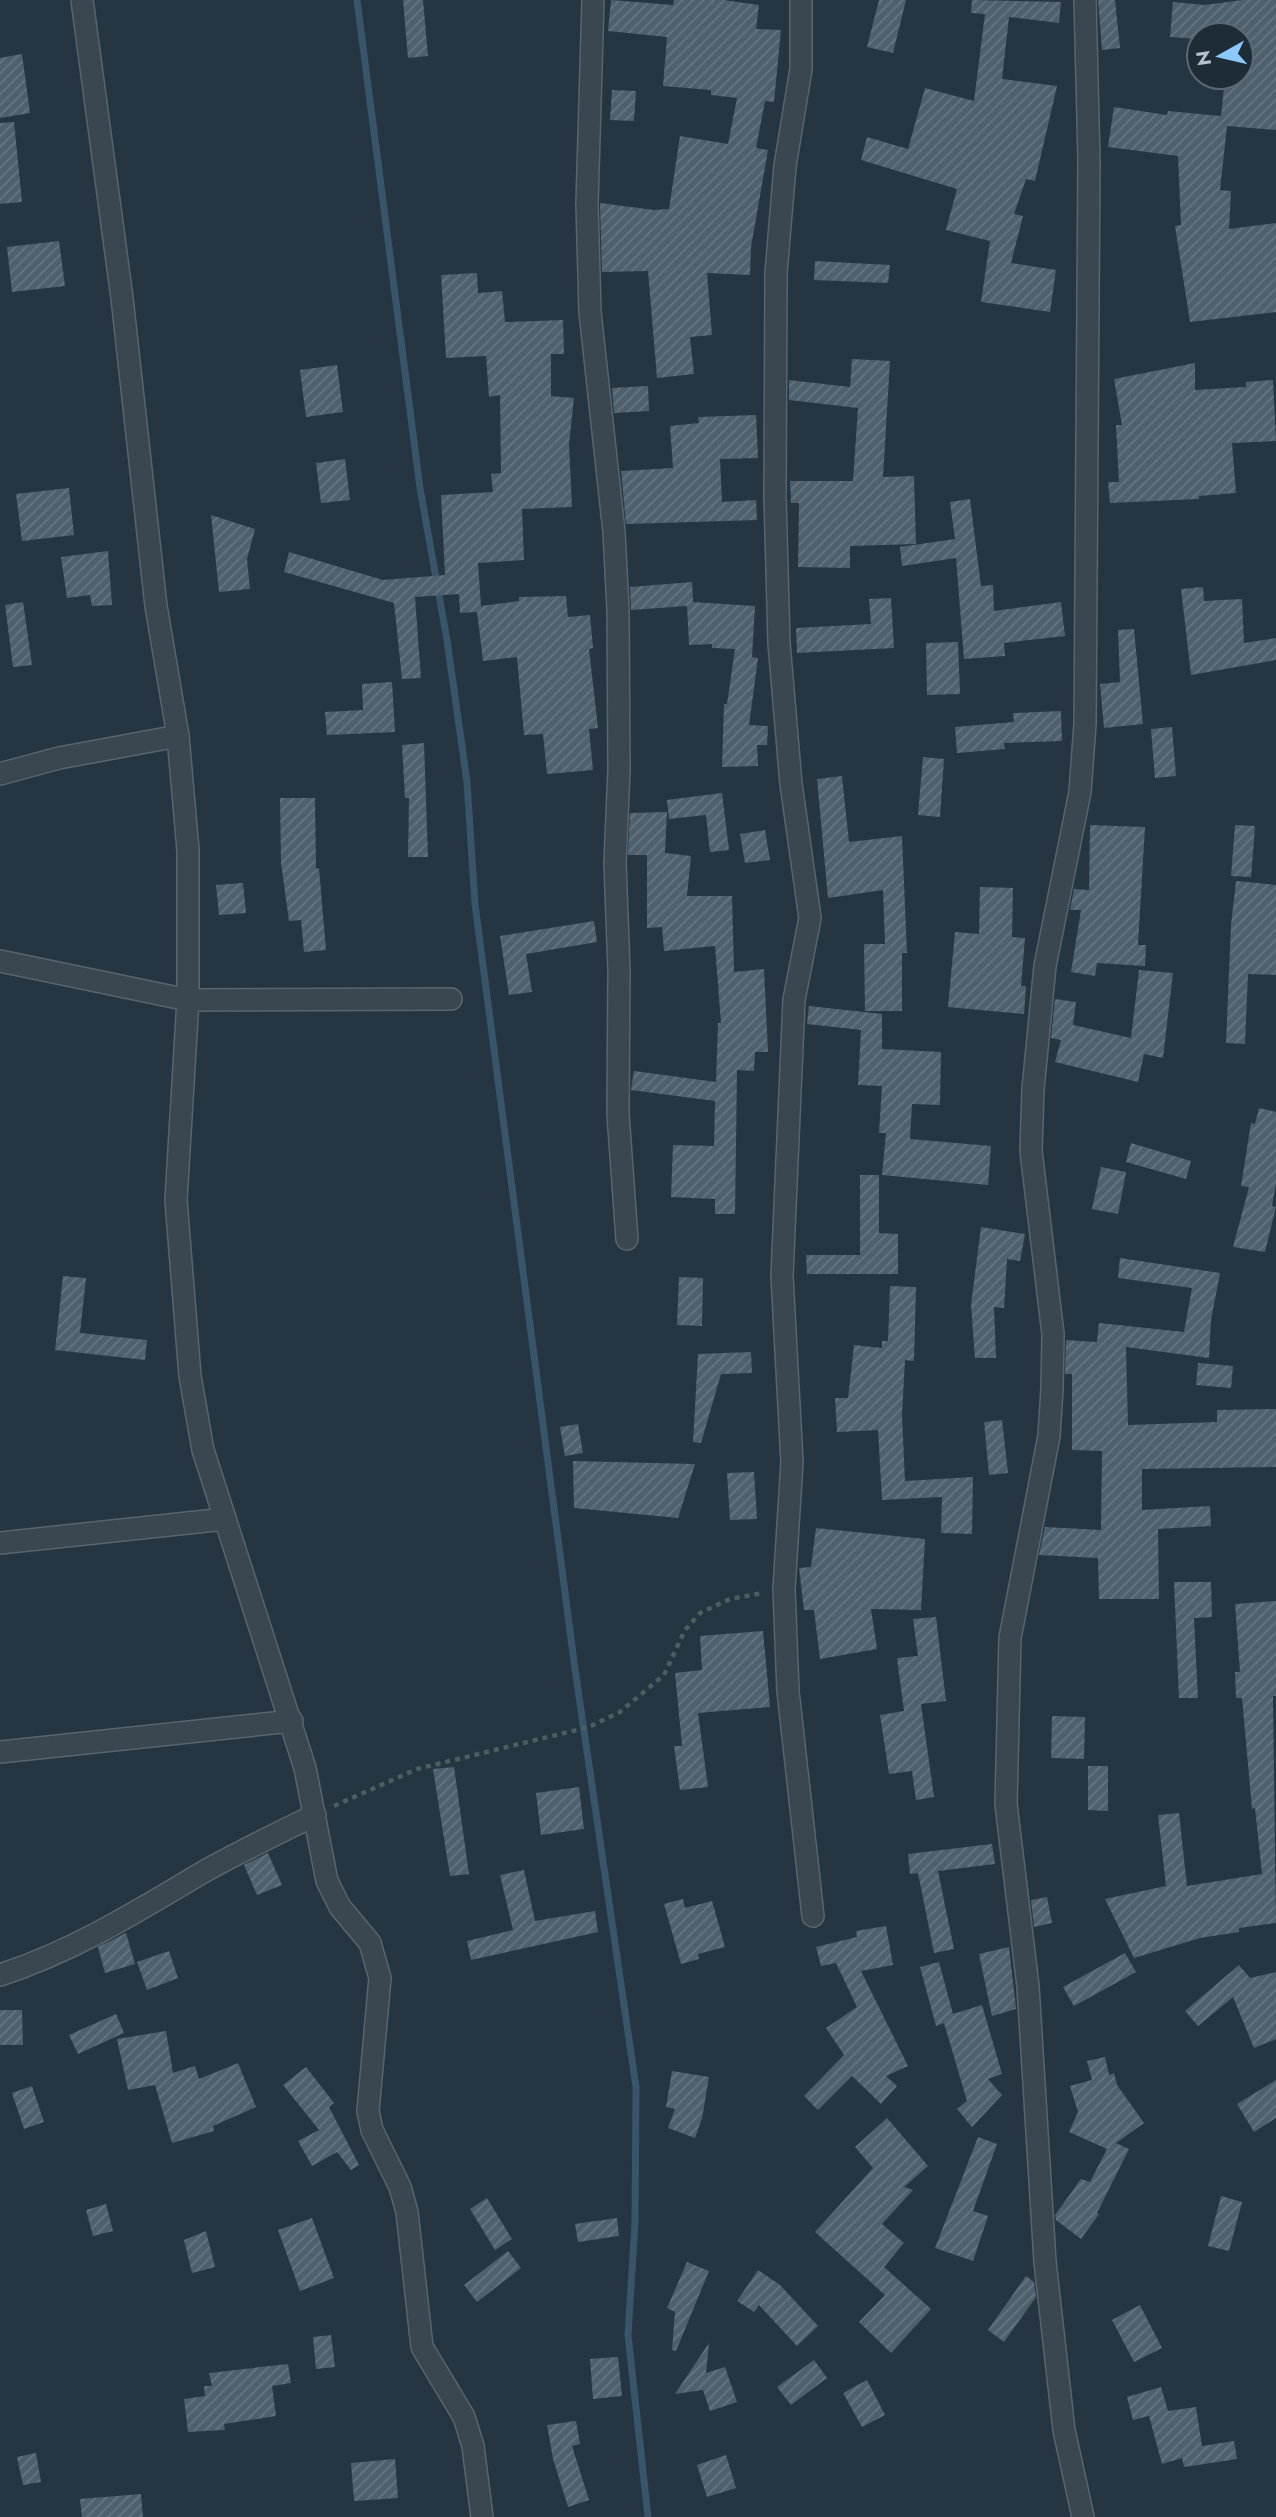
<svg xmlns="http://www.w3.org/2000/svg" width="1276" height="2517" font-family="Jost,sans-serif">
<defs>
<pattern id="building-hatch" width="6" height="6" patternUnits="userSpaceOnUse" patternTransform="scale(1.75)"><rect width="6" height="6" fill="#4e606d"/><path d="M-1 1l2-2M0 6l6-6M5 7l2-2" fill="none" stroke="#657581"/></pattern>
</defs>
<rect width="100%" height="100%" fill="#253642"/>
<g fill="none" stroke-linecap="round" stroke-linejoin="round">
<!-- stream -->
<polyline stroke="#395569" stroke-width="7" points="357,0 420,488 447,640 467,782 475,904 575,1669 636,2087 635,2223 628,2335 648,2517"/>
</g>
<!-- building -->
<g fill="url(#building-hatch)">
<polygon points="403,0 423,0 428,56 408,58"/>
<polygon points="611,0 673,5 674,0 723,0 759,5 756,29 781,30 774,102 765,101 756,148 768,150 751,247 750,275 707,273 712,335 690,337 694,374 657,378 648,271 602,272 600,203 654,210 669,209 680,136 728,144 737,98 711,95 711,90 663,86 667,37 608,31"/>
<polygon points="879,0 906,0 893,53 867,47"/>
<polygon points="972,0 1061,2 1059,23 1009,17 1002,79 1057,86 1035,181 1026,179 1014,214 1023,216 1011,263 1056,270 1050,312 981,302 990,241 946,230 957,189 861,160 867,137 908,149 925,88 974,101 985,14 971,13"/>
<polygon points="1098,0 1115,0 1120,48 1102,50"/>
<polygon points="1243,0 1276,0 1276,130 1227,126 1220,190 1231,191 1229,229 1276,223 1276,312 1190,322 1175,226 1181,225 1178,156 1108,147 1114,107 1167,115 1168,111 1221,116 1225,77 1241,77 1241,35 1199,35 1199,39 1170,37 1173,2 1204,5"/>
<polygon points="22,54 30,113 0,118 0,58"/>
<polygon points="612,90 636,91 634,121 610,120"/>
<polygon points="14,122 22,202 0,204 0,123"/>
<polygon points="59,241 65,286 12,292 7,247"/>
<polygon points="815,261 890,265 888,283 814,280"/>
<polygon points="477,273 478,293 502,291 505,322 563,320 564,354 551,354 551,396 574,398 569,444 572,507 522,509 524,560 478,563 481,606 519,601 519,597 566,596 568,617 590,615 593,648 589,649 598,728 589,729 593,770 547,774 543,734 524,735 517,657 483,661 477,612 460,613 459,594 415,597 421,678 402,679 394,603 284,572 289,552 383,580 445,575 441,495 493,492 491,474 501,473 500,395 489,397 486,356 446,358 441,275"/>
<polygon points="852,359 890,361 883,477 914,476 916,544 850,546 850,568 798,567 799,503 791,503 790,481 853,481 858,408 789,400 789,380 850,387"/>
<polygon points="1195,363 1195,390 1246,387 1246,382 1273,380 1276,441 1232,443 1236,493 1199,496 1199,499 1110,503 1108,482 1119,482 1116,425 1122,425 1114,379"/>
<polygon points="337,365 343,412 306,417 300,370"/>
<polygon points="648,386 649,411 614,413 612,388"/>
<polygon points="756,415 758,458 720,459 722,502 756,500 757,520 626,524 621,471 673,468 670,426 699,423 698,417"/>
<polygon points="345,459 350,500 321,503 316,463"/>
<polygon points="69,488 74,535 22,541 16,494"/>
<polygon points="970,499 981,586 993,585 994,611 1061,602 1065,636 1004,643 1005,656 964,659 956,558 902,566 900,547 955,539 950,502"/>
<polygon points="211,515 255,529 247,559 250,589 219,592"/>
<polygon points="108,551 112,605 92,606 90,595 67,598 61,557"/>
<polygon points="692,582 693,602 755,606 752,657 758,658 749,725 768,726 767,745 757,745 758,766 722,767 724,704 727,704 735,649 712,648 712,644 689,645 687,606 631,610 630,587"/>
<polygon points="1203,587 1204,601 1242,599 1244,643 1276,638 1276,660 1191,675 1181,589"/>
<polygon points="891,598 894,648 797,653 796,628 871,624 869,599"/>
<polygon points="23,602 32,665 13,667 5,605"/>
<polygon points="1134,629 1143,724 1104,728 1100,684 1120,682 1118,630"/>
<polygon points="958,642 960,694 927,695 926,643"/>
<polygon points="392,682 395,732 327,735 325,712 363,710 362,684"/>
<polygon points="1061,711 1062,741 1004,743 1005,749 957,753 955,727 1014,722 1013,713"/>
<polygon points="1172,727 1176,776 1155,778 1151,729"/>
<polygon points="424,743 428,857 408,857 409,798 405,798 402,745"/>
<polygon points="923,757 944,759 940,817 918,815"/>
<polygon points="842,776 849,842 902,836 907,953 902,953 902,1011 865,1011 864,944 885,944 883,890 828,898 817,779"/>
<polygon points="722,793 729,850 710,852 706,815 669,819 667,800"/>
<polygon points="280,798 315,798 316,869 319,868 326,950 304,952 301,920 289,921 281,863"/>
<polygon points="667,812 665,853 691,856 687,896 732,896 734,972 764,969 768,1052 755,1052 754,1071 737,1070 735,1214 715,1214 715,1199 671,1197 673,1145 714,1146 715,1101 631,1090 634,1071 716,1082 718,1023 721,1023 715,946 664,951 662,927 647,928 647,855 628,855 630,813"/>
<polygon points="1090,825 1145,827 1138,945 1146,945 1145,966 1097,963 1095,976 1071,972 1081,910 1070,910 1074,889 1089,890"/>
<polygon points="1235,825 1255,826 1251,877 1231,876"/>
<polygon points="765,830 770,860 745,863 740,834"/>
<polygon points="1236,881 1276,885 1276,975 1248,974 1245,1044 1226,1043 1231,925"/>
<polygon points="243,883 246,913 219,915 216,885"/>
<polygon points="980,887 1013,888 1012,937 1025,938 1021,986 1026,986 1024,1014 948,1007 955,932 979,934"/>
<polygon points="594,921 597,942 526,954 532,992 509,995 500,936"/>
<polygon points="1139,970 1173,973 1163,1058 1144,1054 1138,1082 1055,1062 1061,1040 1051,1038 1055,999 1076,1002 1073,1025 1131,1038"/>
<polygon points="809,1006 882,1014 882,1049 941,1052 940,1105 912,1104 910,1139 991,1146 988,1185 882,1175 886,1133 879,1133 882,1086 858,1085 861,1030 807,1024"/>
<polygon points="1259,1108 1276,1112 1276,1184 1272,1206 1276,1207 1265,1252 1233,1247 1249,1187 1241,1186 1251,1123 1255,1124"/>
<polygon points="1131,1143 1191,1161 1186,1179 1126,1162"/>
<polygon points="1101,1167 1126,1172 1118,1214 1092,1209"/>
<polygon points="860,1175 879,1175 879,1233 898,1234 898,1274 807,1274 806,1255 860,1255"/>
<polygon points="981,1227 1025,1234 1020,1261 1007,1259 1004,1308 994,1307 996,1358 975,1358 971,1305"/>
<polygon points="1120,1258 1220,1273 1211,1320 1209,1358 1126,1347 1128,1425 1217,1422 1217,1410 1276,1409 1276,1467 1142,1469 1142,1510 1210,1506 1211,1526 1158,1529 1159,1599 1099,1599 1098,1558 1039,1555 1045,1527 1101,1530 1102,1451 1072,1450 1072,1374 1065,1374 1066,1340 1097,1342 1099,1323 1184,1332 1192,1288 1118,1278"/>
<polygon points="63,1276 86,1278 80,1333 147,1340 145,1360 55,1350"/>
<polygon points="679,1277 703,1278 702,1326 677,1325"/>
<polygon points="890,1286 916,1287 914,1361 905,1360 902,1415 905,1481 973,1477 972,1534 941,1533 942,1497 882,1500 878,1430 837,1432 835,1398 848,1398 854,1345 882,1348 882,1341 888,1341"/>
<polygon points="751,1352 752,1373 721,1374 701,1443 693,1442 698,1354"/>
<polygon points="1198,1363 1233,1366 1231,1388 1196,1385"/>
<polygon points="1002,1420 1008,1473 989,1475 984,1422"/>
<polygon points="578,1424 583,1453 565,1456 560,1427"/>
<polygon points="573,1461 695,1464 678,1518 574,1508"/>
<polygon points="754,1472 757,1519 730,1520 727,1473"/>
<polygon points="816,1528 925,1539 921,1610 871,1609 877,1649 820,1659 814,1610 804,1610 799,1568 811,1567"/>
<polygon points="1174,1582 1211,1582 1212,1617 1194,1618 1198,1698 1179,1698"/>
<polygon points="1276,1601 1276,1696 1273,1696 1276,1923 1239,1928 1239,1932 1200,1938 1134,1958 1105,1899 1166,1886 1158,1815 1179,1813 1187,1886 1262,1874 1255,1808 1252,1809 1242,1698 1236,1698 1235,1672 1240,1672 1235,1604"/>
<polygon points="936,1617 946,1701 921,1704 934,1797 916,1800 912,1771 889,1774 880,1715 904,1711 897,1658 918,1656 913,1619"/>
<polygon points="763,1631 770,1707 698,1713 708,1787 680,1790 674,1746 682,1746 675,1673 702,1670 700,1636"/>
<polygon points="1052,1716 1085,1717 1084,1759 1051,1758"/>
<polygon points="1088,1766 1108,1766 1108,1811 1088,1810"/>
<polygon points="454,1767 469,1874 450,1876 433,1769"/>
<polygon points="579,1787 584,1829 541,1835 536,1793"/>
<polygon points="992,1844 995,1864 938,1871 954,1949 934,1953 918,1873 910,1874 908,1854"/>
<polygon points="268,1853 282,1885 257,1895 244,1865"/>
<polygon points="524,1870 535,1921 595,1911 598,1932 471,1960 467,1941 513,1930 500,1875"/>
<polygon points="1047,1897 1052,1923 1034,1927 1031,1900"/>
<polygon points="683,1899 685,1908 712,1901 725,1947 698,1954 699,1959 681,1964 664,1904"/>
<polygon points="886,1926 893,1965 861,1971 908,2066 886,2076 897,2086 881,2104 852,2076 818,2110 804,2096 844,2055 826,2028 857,2007 836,1963 821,1966 816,1947 857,1937 856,1931"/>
<polygon points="126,1933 135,1964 105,1973 98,1947"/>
<polygon points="1009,1947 1016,2009 992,2016 979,1954"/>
<polygon points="169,1951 178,1978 147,1990 137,1962"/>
<polygon points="1125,1953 1136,1972 1074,2006 1063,1987"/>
<polygon points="939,1962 953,2014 982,2005 1002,2074 988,2079 1002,2095 972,2127 957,2109 967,2101 944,2023 936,2026 920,1967"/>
<polygon points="1239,1965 1250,1978 1276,1972 1276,2039 1254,2048 1233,1997 1198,2026 1185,2011"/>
<polygon points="0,2010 22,2010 23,2045 0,2045"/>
<polygon points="116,2014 124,2033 78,2054 69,2035"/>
<polygon points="166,2031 173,2073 195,2066 199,2079 238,2063 256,2107 213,2126 214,2131 172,2143 155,2085 128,2090 117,2039"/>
<polygon points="1105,2057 1109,2075 1114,2073 1117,2085 1144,2123 1116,2143 1129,2149 1097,2213 1099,2214 1081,2239 1056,2220 1055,2215 1081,2179 1090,2182 1107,2149 1069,2132 1078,2112 1070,2086 1092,2080 1087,2061"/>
<polygon points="306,2067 334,2103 329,2107 359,2165 351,2170 337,2152 312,2166 298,2141 319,2130 283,2085"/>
<polygon points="672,2071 709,2077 702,2118 695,2138 668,2128 675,2109 666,2107"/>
<polygon points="1276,2080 1276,2118 1254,2132 1237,2104"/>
<polygon points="32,2086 44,2122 24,2129 12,2093"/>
<polygon points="887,2118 928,2166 904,2187 913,2190 882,2224 904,2243 884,2267 931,2309 891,2353 859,2322 885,2295 815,2232 873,2168 855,2147"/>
<polygon points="978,2137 997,2144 973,2211 988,2216 973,2261 935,2248"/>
<polygon points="1221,2196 1242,2202 1229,2251 1208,2246"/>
<polygon points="487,2198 512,2239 495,2250 470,2209"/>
<polygon points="106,2204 113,2231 93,2236 86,2210"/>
<polygon points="312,2218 334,2278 300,2291 278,2230"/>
<polygon points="617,2218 619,2236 578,2242 575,2224"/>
<polygon points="206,2231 215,2267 192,2273 184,2240"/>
<polygon points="508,2251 521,2268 477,2302 464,2285"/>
<polygon points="687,2262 709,2271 676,2351 672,2350 675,2312 667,2308"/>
<polygon points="758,2270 780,2285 818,2326 797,2346 759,2305 754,2312 737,2301"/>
<polygon points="1026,2276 1034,2282 1036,2297 1004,2342 988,2330"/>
<polygon points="1140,2305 1162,2348 1134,2362 1112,2320"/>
<polygon points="331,2335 335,2367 316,2369 313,2337"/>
<polygon points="709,2343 706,2373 725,2367 737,2402 710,2411 703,2390 675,2394"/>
<polygon points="618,2357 622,2396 593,2399 590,2359"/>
<polygon points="814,2360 827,2378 791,2405 777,2387"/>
<polygon points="288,2364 291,2383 272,2386 276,2416 224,2424 225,2430 188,2432 184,2399 205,2396 204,2386 212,2386 209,2373"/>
<polygon points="867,2380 885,2415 862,2427 843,2393"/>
<polygon points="1161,2387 1168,2411 1196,2407 1202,2446 1234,2441 1237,2459 1184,2467 1182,2458 1162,2464 1149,2416 1133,2420 1127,2397"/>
<polygon points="576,2421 580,2444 572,2446 589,2500 568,2507 553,2459 547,2425"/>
<polygon points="36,2453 41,2482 23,2485 17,2457"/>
<polygon points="726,2455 736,2488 707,2497 697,2465"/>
<polygon points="395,2459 398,2498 354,2501 351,2463"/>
<polygon points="141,2494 143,2517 82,2517 80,2499"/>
</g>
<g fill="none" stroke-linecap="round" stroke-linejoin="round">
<!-- street casing -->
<g stroke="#58656f" stroke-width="24">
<g id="street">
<polyline points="82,0 122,298 156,606 178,736 188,850 188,1000 176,1200 190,1376 203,1450 305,1768 327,1881 340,1907 370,1943 380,1978 368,2111 372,2130 400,2187 407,2212 422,2347 464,2417 473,2446 482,2517"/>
<polyline points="593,0 587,204 590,312 614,532 618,609 619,770 615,863 619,970 618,1114 627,1239"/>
<polyline points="801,0 801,69 785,166 776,273 775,497 779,643 791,784 810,918 794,1000 782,1276 792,1462 784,1589 788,1691 813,1916"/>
<polyline points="0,774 59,758 178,736"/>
<polyline points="0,961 188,1000 451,999"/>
<polyline points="0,1543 225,1519"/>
<polyline points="0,1752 292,1721"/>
<path d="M 0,1975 C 74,1951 138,1911 205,1871 C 241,1851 278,1833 315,1815"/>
<polyline points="1083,2517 1064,2430 1045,2262 1028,1986 1006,1804 1010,1638 1049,1436 1052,1389 1053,1334 1031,1151 1033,1089 1045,966 1080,792 1085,724 1089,160 1085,0"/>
</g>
</g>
<!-- path -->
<polyline stroke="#48605f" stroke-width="4.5" stroke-dasharray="5 5" stroke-linecap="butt" points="334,1806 417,1769 589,1727 620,1712 664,1675 685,1630 700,1613 730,1599 763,1593"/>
<!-- street -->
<use href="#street" stroke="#3a4751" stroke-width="21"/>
</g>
<!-- north arrow -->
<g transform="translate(1220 56) rotate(262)"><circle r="33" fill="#1e2c37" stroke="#5b6873" stroke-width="2"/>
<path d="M0-5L12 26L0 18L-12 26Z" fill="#8dc9fa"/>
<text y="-10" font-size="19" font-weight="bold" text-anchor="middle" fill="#b7c2cc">N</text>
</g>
</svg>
